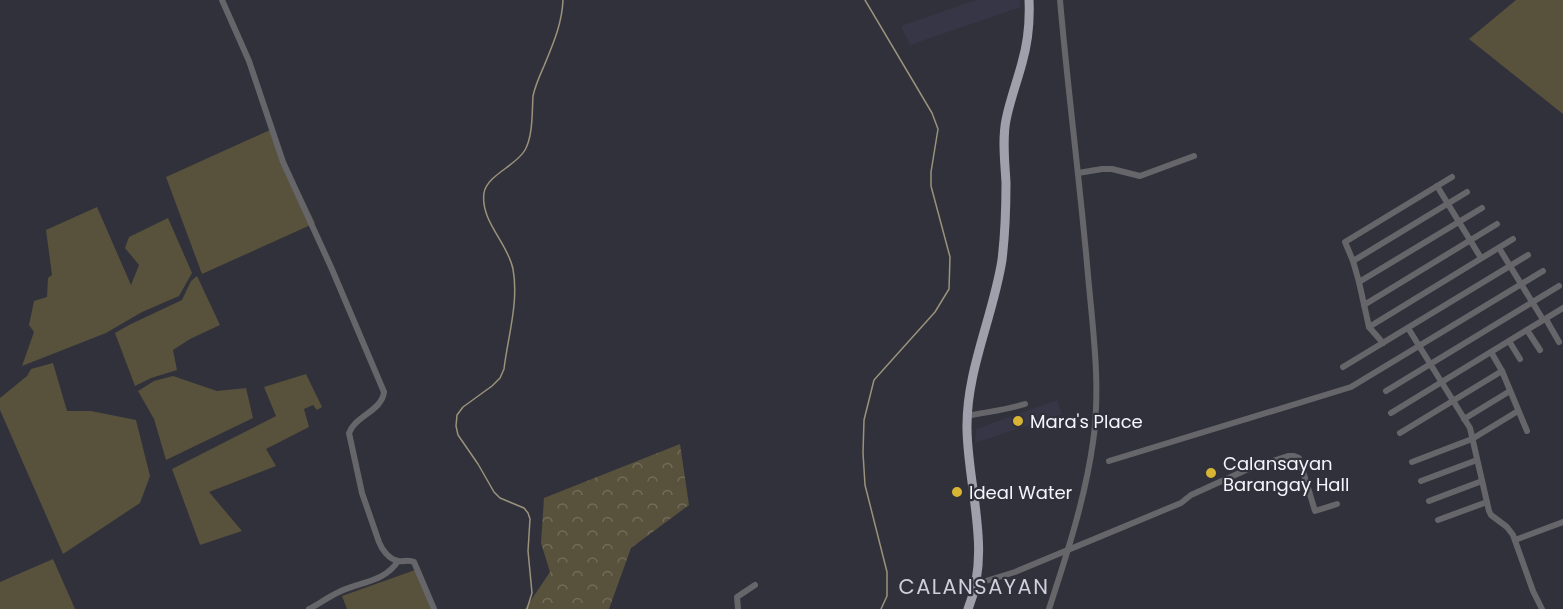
<svg xmlns="http://www.w3.org/2000/svg" width="1563" height="609" font-family="Poppins,sans-serif">
<defs>
<pattern id="forest-crowns" width="20" height="18" patternUnits="userSpaceOnUse" patternTransform="scale(1.5)"><rect width="20" height="18" fill="#58513c"/><path d="M2 6a3 3 0 1 1 6 0M12 15a3 3 0 1 1 6 0" fill="none" stroke="#716b59"/></pattern>
</defs>
<rect width="100%" height="100%" fill="#31313b"/>
<!-- built -->
<g fill="#373647">
<polygon points="976,0 1020,0 1021,7 910,45 901,26"/>
<polygon points="1057,400 1062,414 975,443 976,429"/>
</g>
<!-- green -->
<g fill="#58513c">
<polygon points="1516,0 1563,0 1563,114 1469,39"/>
<polygon points="270,130 315,223 202,274 166,177"/>
<polygon points="97,207 131,285 139,265 125,248 129,237 168,218 192,273 179,296 142,312 106,333 22,366 34,332 29,325 34,301 47,297 48,278 52,275 46,230"/>
<polygon points="197,276 220,325 190,339 173,350 177,370 151,378 135,386 115,333 129,325 182,300 191,281"/>
<polygon points="53,363 67,411 91,411 136,420 150,476 140,503 63,554 0,410 0,398 27,376 31,369"/>
<polygon points="306,374 322,407 317,410 313,405 304,409 309,427 266,449 276,466 209,492 242,531 200,545 172,469 276,416 264,387"/>
<polygon points="173,376 217,391 246,388 253,418 166,460 154,419 138,391 154,381"/>
<polygon points="53,559 75,609 0,609 0,582"/>
<polygon points="415,570 431,609 347,609 342,596"/>
</g>
<!-- forest -->
<polygon fill="url(#forest-crowns)" points="680,444 689,505 631,548 609,609 525,609 550,572 541,543 544,498"/>
<g fill="none" stroke-linecap="round" stroke-linejoin="round">
<!-- stream -->
<g stroke="#9a927b" stroke-width="1.5">
<polyline points="865,0 932,113 938,129 931,172 931,186 950,257 949,289 935,312 874,380 864,420 863,453 865,485 887,572 887,596 881,609"/>
<path d="M 527,609 L 532,593 L 528,551 L 530,519 L 528,513 L 524,508 L 500,498 L 494,492 L 478,464 L 458,435 L 456,426 L 457,415 L 463,407 L 492,386 L 500,378 L 504,369 C 508,336 519,302 513,269 C 508,243 480,221 484,193 C 487,175 516,166 525,150 C 533,136 532,112 533,96 C 535,86 540,75 544,66 C 553,44 562,24 563,0"/>
</g>
<!-- minor -->
<g stroke="#65656a" stroke-width="6">
<path d="M 222,0 L 249,61 L 283,162 L 331,267 L 384,392 C 382,411 355,416 349,433 L 362,493 L 379,542 C 382,550 389,559 398,561 C 404,562 408,559 414,562 L 434,609"/>
<polyline points="1078,173 1102,169 1112,169 1140,176 1194,156"/>
<polyline points="1437,186 1481,258"/>
<polyline points="1499,248 1542,318 1547,321 1559,342"/>
<polyline points="1353,261 1467,192"/>
<polyline points="1359,282 1482,208"/>
<polyline points="1364,305 1497,224"/>
<polyline points="1369,327 1513,239"/>
<polyline points="1408,328 1470,428 1489,511 1491,515 1507,527 1513,535 1533,591 1542,609"/>
<polyline points="1527,330 1540,350"/>
<polyline points="1509,341 1520,359"/>
<polyline points="1383,343 1369,327 1359,282 1353,261 1345,242 1452,177"/>
<polyline points="1491,352 1502,371 1527,431"/>
<polyline points="1343,367 1528,255"/>
<polyline points="1386,391 1559,286"/>
<polyline points="1391,413 1563,308"/>
<path d="M 967,416 C 986,412 1006,410 1025,404"/>
<polyline points="1464,419 1510,391"/>
<polyline points="1400,433 1502,371"/>
<polyline points="1109,461 1351,387 1543,271"/>
<polyline points="1412,462 1472,439 1518,411"/>
<polyline points="1421,481 1477,460"/>
<polyline points="1429,501 1482,481"/>
<polyline points="1438,520 1487,502"/>
<polyline points="1515,540 1563,522"/>
<polyline points="976,584 1015,572 1181,503 1191,495 1246,470 1288,456 1294,456 1299,458 1315,511 1337,504"/>
<path d="M 309,609 C 319,604 328,597 339,592 C 359,582 385,582 398,561"/>
<polyline points="738,609 737,597 755,585"/>
<path d="M 1049,609 C 1067,554 1085,499 1093,442 C 1101,387 1093,331 1088,275 C 1080,183 1068,92 1060,0"/>
</g>
<!-- trunk -->
<path stroke="#a0a0ac" stroke-width="9" d="M 968,609 C 992,551 968,489 967,429 C 966,371 993,317 1002,260 C 1005,235 1006,209 1006,183 C 1005,163 1002,140 1006,120 C 1010,100 1017,82 1022,63 C 1028,42 1030,21 1029,0"/>
</g>
<!-- markers -->
<g fill="#d7b434" stroke="#31313b" stroke-width="2">
<circle cx="1018" cy="421" r="6"/>
<circle cx="1211" cy="473" r="6"/>
<circle cx="957" cy="492" r="6"/>
</g>
<g text-anchor="middle" dominant-baseline="central" stroke-width="4.5" stroke-linejoin="round" paint-order="stroke">
<!-- poi labels -->
<g font-size="18" fill="#f4f4fb" stroke="#31313b" text-anchor="start">
<text x="1030" y="421">Mara's Place</text>
<text x="1223" y="463">Calansayan<tspan x="1223" dy="21">Barangay Hall</tspan></text>
<text x="969" y="492">Ideal Water</text>
</g>
<!-- quarter labels -->
<g font-size="21" letter-spacing="1.5" fill="#cfcfdd" stroke="#31313b">
<text x="974" y="586">CALANSAYAN</text>
</g>
</g>
</svg>
